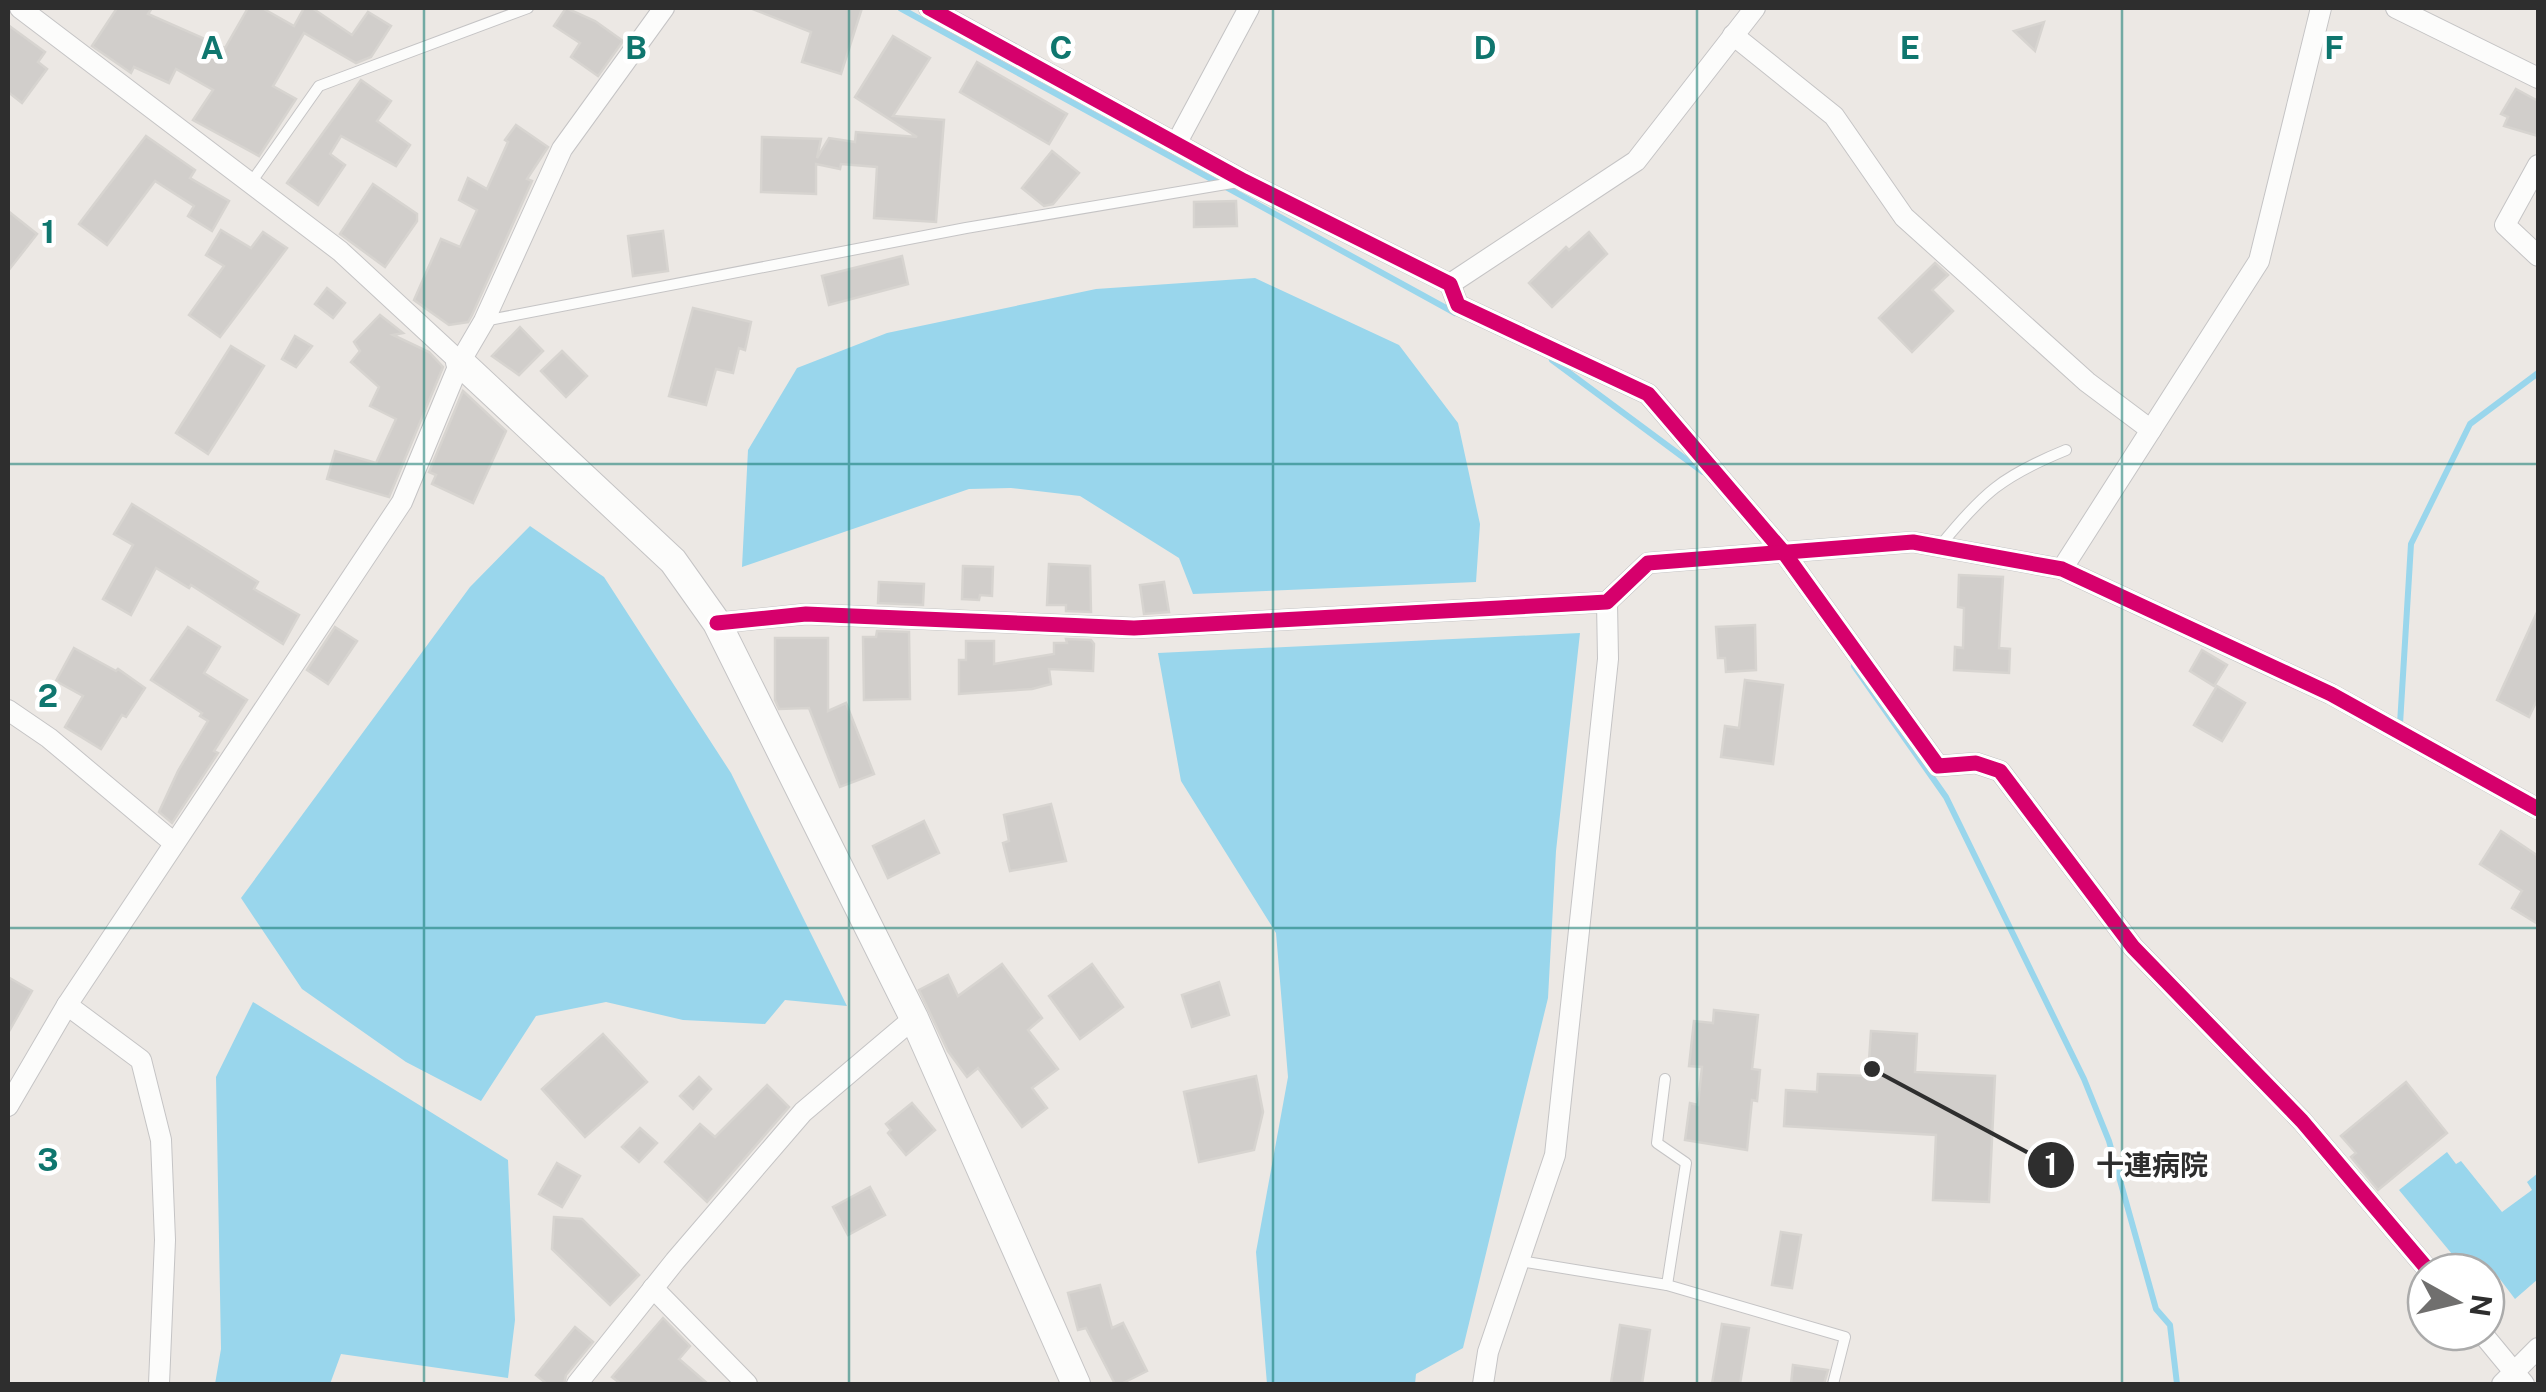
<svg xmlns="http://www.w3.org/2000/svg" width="2546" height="1392" font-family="'Public Sans','Noto Sans JP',sans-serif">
<rect width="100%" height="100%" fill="#ece8e4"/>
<!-- water -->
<g fill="#99d6ec">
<polygon points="1255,278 1399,345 1458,423 1480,524 1476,582 1193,594 1179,558 1080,496 1011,488 969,489 742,567 748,450 797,368 887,333 1096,289"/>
<polygon points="530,526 604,577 731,773 847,1006 785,1000 765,1024 683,1020 606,1002 536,1016 481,1101 406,1062 302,989 241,898 470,587"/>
<polygon points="1580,633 1556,851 1548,998 1463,1348 1416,1374 1415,1384 1267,1384 1256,1252 1288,1077 1276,933 1181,781 1158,653"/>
<polygon points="253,1002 508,1160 515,1320 508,1378 341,1354 330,1384 215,1384 221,1349 216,1077"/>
<polygon points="2447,1152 2456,1164 2461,1161 2502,1212 2532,1190 2527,1182 2538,1173 2538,1279 2515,1299 2493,1270 2452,1254 2399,1190"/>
</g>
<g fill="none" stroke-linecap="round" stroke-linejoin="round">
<!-- stream -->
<g stroke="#99d6ec" stroke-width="6">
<polyline points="900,8 1455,313"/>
<polyline points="1552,360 1703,472"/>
<polyline points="1854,666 1946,797 2084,1079 2109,1141 2156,1309 2170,1325 2177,1384"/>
<polyline points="2400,724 2411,544 2470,424 2538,373"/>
</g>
</g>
<!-- building -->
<g fill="#d1cecb" stroke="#d7d4d0" stroke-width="2.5">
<polygon points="117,8 152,8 148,14 225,48 248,8 262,8 294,26 304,8 312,8 352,35 368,12 391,26 371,57 356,63 304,33 273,86 296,99 259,156 193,120 213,90 176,69 169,83 134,67 131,73 92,46"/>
<polygon points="566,8 595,21 623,41 598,76 571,57 580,43 554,26"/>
<polygon points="750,8 862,8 841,74 802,62 811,32"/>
<polygon points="2044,22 2035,51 2014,31"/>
<polygon points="8,25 45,52 38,62 47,69 22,103 8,92"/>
<polygon points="893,36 930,58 893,116 944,120 936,222 874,218 877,167 841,164 840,169 816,164 816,194 761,192 762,137 821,139 817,158 829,138 855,142 856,132 917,137 855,97"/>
<polygon points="977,62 1067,114 1049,144 960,92"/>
<polygon points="361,80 391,101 377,121 410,145 396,166 341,136 330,154 345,165 318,205 287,183"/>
<polygon points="2516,89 2538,101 2538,136 2504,126 2508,117 2501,114"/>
<polygon points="516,125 548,147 527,179 532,181 472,315 468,322 449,325 414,300 441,239 460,247 477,210 459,200 468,178 487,189 508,142 505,140"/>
<polygon points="146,136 195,170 190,178 229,201 212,231 188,216 194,206 155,181 107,245 79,224"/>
<polygon points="1052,151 1079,173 1053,204 1044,206 1022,188"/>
<polygon points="373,184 417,214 417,221 385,267 340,234"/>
<polygon points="1236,201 1237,226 1194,227 1194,202"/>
<polygon points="8,211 37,234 8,271"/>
<polygon points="221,230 251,248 263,232 287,248 220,337 189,315 224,266 206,255"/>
<polygon points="663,231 668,271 633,276 628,236"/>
<polygon points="1589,232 1607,254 1552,307 1529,283 1566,247 1569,250"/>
<polygon points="902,256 908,284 829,305 822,276"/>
<polygon points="1935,263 1948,275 1932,290 1953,311 1912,352 1879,318"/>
<polygon points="327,288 345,303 333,318 315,304"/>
<polygon points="693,308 751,322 745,350 739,348 733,373 716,369 706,405 669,396"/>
<polygon points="380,315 403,333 393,335 429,352 443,367 389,497 327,479 335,451 376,463 396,419 370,406 379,387 351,362 360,351 354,342"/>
<polygon points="520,327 543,351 519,375 492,356"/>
<polygon points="295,336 312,346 296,367 282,359"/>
<polygon points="231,346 264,366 208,454 176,433"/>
<polygon points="562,351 587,376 566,397 541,371"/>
<polygon points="463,391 506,431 473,503 432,484 436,475 429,472"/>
<polygon points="132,504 258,582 254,589 299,615 283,644 191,585 189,588 156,568 131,615 103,599 133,545 114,534"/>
<polygon points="1049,564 1090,566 1091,612 1066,611 1066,605 1047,605"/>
<polygon points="963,566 993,567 992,596 980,595 979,600 962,599"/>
<polygon points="1959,575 2003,577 1999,648 2010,649 2009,673 1954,670 1955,647 1963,648 1964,608 1958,607"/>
<polygon points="879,582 924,584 923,605 878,603"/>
<polygon points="1164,582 1169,612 1144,614 1140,585"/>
<polygon points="2538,610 2538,698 2529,717 2497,700"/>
<polygon points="1755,625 1756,670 1726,672 1725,658 1718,658 1716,627"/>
<polygon points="188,627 220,647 204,673 247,700 214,751 218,753 172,823 159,812 178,771 208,721 200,716 202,713 151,680"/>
<polygon points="335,627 357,641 328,684 307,670"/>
<polygon points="877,631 909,632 910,699 864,700 863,637 876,637"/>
<polygon points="775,638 828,638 828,711 846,703 874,774 840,787 809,708 779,709 775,700"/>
<polygon points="1066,639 1091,640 1094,644 1093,671 1049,669 1051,684 1032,689 959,694 959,660 966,660 966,641 994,641 994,664 1054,654 1054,643 1067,643"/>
<polygon points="74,648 116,671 118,669 145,688 126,717 122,715 101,749 65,727 83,696 56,681"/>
<polygon points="2202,650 2227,665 2214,686 2190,671"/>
<polygon points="1745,680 1783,685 1773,764 1721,757 1725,726 1739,728"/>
<polygon points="2217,686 2245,703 2222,741 2194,725"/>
<polygon points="1051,804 1066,861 1010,871 1003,843 1009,841 1004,815"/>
<polygon points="924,821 939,853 888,878 873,846"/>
<polygon points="2501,831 2538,856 2538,924 2512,908 2522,891 2480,864"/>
<polygon points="1002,964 1042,1018 1028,1030 1058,1069 1032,1088 1047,1108 1022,1127 978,1068 967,1077 948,1051 919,990 948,975 958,996"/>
<polygon points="1092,964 1123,1007 1080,1039 1049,996"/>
<polygon points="8,977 32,991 8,1033"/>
<polygon points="1219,982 1229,1015 1192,1027 1182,995"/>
<polygon points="1714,1010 1758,1015 1752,1069 1760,1070 1757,1101 1752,1100 1747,1150 1685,1140 1690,1103 1698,1105 1702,1067 1689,1066 1694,1021 1713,1023"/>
<polygon points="1871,1031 1917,1034 1915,1072 1995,1076 1989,1202 1933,1200 1936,1135 1784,1126 1786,1090 1817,1092 1818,1074 1868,1076"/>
<polygon points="603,1034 647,1082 585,1137 542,1089"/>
<polygon points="1256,1076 1263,1112 1254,1150 1199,1162 1184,1092"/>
<polygon points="699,1077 711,1089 693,1109 680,1096"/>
<polygon points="2406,1082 2447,1133 2378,1190 2351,1157 2356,1153 2341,1136"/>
<polygon points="767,1085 789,1107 707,1202 665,1162 700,1124 715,1137"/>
<polygon points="912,1103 935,1130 906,1155 888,1133 891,1130 886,1124"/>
<polygon points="640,1128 657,1143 639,1162 622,1147"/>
<polygon points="557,1163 580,1176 562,1207 539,1194"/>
<polygon points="870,1187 885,1215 848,1235 833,1207"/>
<polygon points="554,1217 582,1219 639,1275 610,1305 552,1249"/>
<polygon points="1781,1232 1801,1235 1792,1288 1772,1285"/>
<polygon points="1100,1285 1112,1328 1123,1323 1147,1371 1121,1384 1115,1384 1086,1328 1078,1330 1068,1293"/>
<polygon points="663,1318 690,1346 679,1359 708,1384 621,1384 612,1377"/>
<polygon points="1722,1324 1749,1328 1740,1384 1712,1384"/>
<polygon points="1620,1325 1650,1330 1642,1384 1611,1383"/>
<polygon points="575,1327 593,1342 566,1375 564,1384 547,1384 536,1375"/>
<polygon points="1793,1365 1828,1370 1824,1384 1791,1384"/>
</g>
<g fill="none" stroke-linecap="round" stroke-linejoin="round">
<!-- lane casing -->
<g stroke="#c5c4c5" stroke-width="12">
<g id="lane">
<polyline points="250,184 319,86 528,8"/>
<polyline points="484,321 966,228 1238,182"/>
<path d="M 1940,546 C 1983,493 2002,476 2066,450"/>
<polyline points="1665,1079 1657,1143 1686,1163 1667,1285"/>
<polyline points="1520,1261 1667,1285 1845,1337 1833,1384"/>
</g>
</g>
<!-- street casing -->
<g stroke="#c5c4c5" stroke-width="22">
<g id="street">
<polyline points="20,8 340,251 460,362"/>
<polyline points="929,8 1244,181 1450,284 1458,305 1648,394 1785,554 1938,766 1976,763 2000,771 2133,947 2302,1121 2430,1272"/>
<polyline points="2396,8 2538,78"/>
<polyline points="1733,35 1834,116 1904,217 2087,382 2151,430"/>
<polyline points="1176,144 1249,8"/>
<polyline points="2538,165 2505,225 2538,256"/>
<polyline points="1450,284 1636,161 1755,8"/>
<polyline points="2062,569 2259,261 2321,8"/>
<polyline points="717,623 806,614 1134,628 1607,602 1648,563 1913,542 2062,569 2331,694 2538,809"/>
<polyline points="8,710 49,738 174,843"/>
<polyline points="67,1005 141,1060 161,1140 165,1240 159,1384"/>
<polyline points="8,1106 67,1005 402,502 460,362 484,321 562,149 664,8"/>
<polyline points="653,1288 747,1384"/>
<polyline points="2481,1332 2524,1384"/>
<polyline points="577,1384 675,1261 803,1112 914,1018"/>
<polyline points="1483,1384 1488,1352 1555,1155 1608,659 1607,602"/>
<polyline points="2502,1384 2538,1348"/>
</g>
</g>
<!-- secondary casing -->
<g stroke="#c5c4c5" stroke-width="30">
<polyline id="secondary" points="460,362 673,561 717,623 914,1018 1076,1384"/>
</g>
<!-- lane -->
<use href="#lane" stroke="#fcfcfb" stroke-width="10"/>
<!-- street -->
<use href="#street" stroke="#fcfcfb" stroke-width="20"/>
<!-- secondary -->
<use href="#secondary" stroke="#fcfcfb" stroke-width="28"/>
<!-- cycleway casing -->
<g stroke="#fff" stroke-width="21">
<g id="cycleway">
<polyline points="929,8 1244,181 1450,284 1458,305 1648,394 1785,554 1938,766 1976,763 2000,771 2133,947 2302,1121 2430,1272"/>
<polyline points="717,623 806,614 1134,628 1607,602 1648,563 1913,542 2062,569 2331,694 2538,809"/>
</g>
</g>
<!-- cycleway -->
<use href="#cycleway" stroke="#d6006c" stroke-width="15"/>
</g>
<!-- grid -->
<path fill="none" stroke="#0f766e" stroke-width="2.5" stroke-opacity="0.55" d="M 424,8 L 424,1384M 849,8 L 849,1384M 1273,8 L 1273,1384M 1697,8 L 1697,1384M 2122,8 L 2122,1384M 8,464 L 2538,464M 8,928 L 2538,928"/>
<g font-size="32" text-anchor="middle" font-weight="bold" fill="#0f766e" stroke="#fff" stroke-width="9" stroke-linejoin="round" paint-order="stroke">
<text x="212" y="59">A</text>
<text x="636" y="59">B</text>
<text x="1061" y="59">C</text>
<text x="1485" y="59">D</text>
<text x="1910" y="59">E</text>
<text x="2334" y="59">F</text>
<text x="48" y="243">1</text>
<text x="48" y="707">2</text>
<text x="48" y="1171">3</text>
</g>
<!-- callouts -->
<path fill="none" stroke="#2e2e2e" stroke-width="4" d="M1872 1069L2051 1165"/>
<g fill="#2e2e2e" stroke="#fff" stroke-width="4">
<circle cx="1872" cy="1069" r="10"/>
<circle cx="2051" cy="1165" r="25"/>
</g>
<g font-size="30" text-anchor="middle" font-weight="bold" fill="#fff">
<text x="2051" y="1175">1</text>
</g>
<g font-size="28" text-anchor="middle" font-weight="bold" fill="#2e2e2e" stroke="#fff" stroke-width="9" stroke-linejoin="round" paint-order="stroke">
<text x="2152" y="1175">十連病院</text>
</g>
<!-- border -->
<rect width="2546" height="1392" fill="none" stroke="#2e2e2e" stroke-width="20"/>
<!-- north arrow -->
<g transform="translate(2456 1302) rotate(98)"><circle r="48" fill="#ffffff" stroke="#ababab" stroke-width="2.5"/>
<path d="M0-8L18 38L0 25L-18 38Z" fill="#706f6e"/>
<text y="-15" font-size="28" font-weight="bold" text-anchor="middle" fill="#2e2e2e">N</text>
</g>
</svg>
